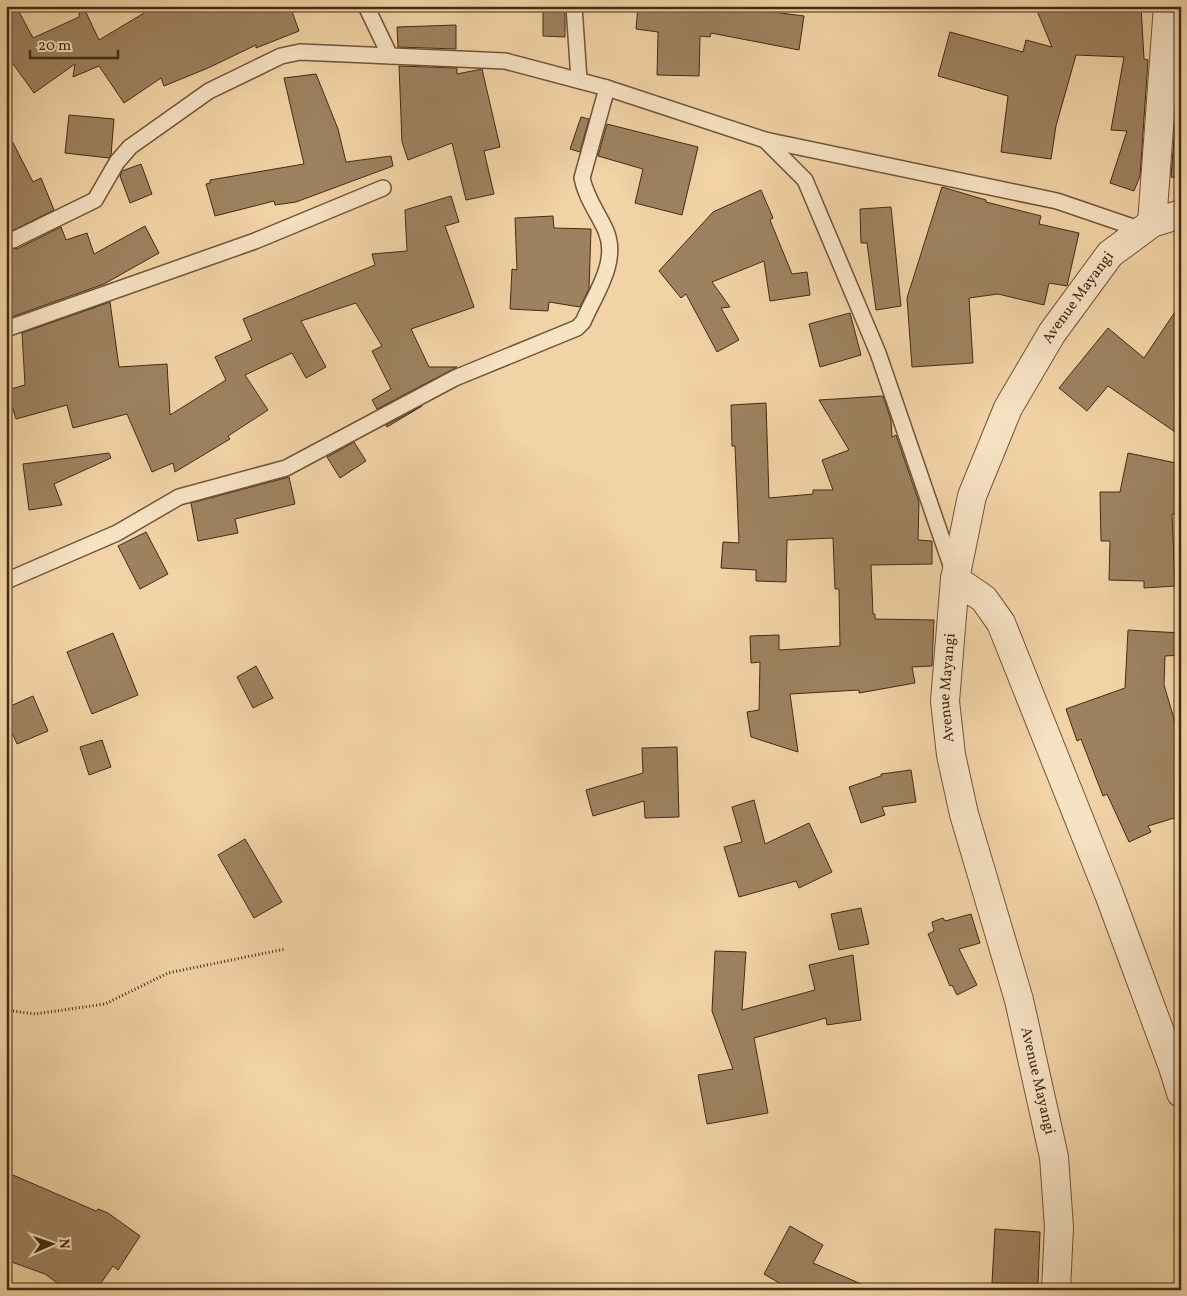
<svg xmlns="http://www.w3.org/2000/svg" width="1187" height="1296" font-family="Vollkorn,serif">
<rect width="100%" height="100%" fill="#f2d3a5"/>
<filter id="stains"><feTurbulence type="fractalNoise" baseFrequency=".004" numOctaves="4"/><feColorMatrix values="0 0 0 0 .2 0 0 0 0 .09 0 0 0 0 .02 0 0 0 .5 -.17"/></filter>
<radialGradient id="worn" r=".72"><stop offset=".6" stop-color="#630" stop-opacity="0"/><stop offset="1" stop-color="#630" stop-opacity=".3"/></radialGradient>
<!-- building -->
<g fill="#9e8260" stroke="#432b16">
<polygon points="6,6 16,6 33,38 79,17 80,6 83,6 99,40 144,13 142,6 290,6 299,31 256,48 256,45 208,68 164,86 161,78 124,103 99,66 73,77 75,64 34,93 6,54"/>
<polygon points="543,6 565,6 565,37 543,36"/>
<polygon points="638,6 774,6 773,12 804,16 799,50 711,33 710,37 700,36 699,76 657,75 658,32 636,29"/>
<polygon points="1035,6 1141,6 1144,59 1148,60 1140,176 1134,191 1110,183 1127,131 1111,130 1124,57 1076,55 1056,126 1051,159 1001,152 1008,96 938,76 950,32 1023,52 1026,40 1052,47"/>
<polygon points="456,25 456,49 398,47 397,27"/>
<polygon points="399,66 457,68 457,74 482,69 500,147 484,151 494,194 466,200 452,143 408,160 402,142"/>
<polygon points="316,74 338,129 346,162 391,156 393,166 296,202 275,205 274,201 215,216 206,184 210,183 210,180 304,164 284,78"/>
<polygon points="1178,89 1181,89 1181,178 1171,177"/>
<polygon points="69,115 114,119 111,155 109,158 65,153"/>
<polygon points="581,117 589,119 580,152 570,149"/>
<polygon points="607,124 698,147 682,215 635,203 643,169 598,156"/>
<polygon points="6,129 33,182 41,178 54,210 6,234"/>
<polygon points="141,164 152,194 130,203 120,176 122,171"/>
<polygon points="942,187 986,200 986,202 1041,216 1039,224 1079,233 1067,286 1049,283 1044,305 998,294 969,298 973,363 912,367 907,298"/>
<polygon points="761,190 773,218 770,220 792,274 807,272 810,295 770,301 764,261 712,282 730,307 721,308 739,340 717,352 686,294 681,298 659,271 713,212"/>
<polygon points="451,196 459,222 445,226 474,307 411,329 429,367 457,367 377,409 372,400 391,389 372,351 382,346 356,303 301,321 326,367 306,378 292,353 245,375 268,410 228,436 230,439 175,472 173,463 152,472 127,414 73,428 67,405 16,419 7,390 25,385 22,333 110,302 119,367 167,364 170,415 226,380 215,357 252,340 243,319 375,265 372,254 407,251 405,210"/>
<polygon points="891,207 901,306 876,310 867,243 861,243 860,209"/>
<polygon points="553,216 554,228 591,229 589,289 580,307 549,302 548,311 510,309 512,269 517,270 515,218"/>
<polygon points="145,226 159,253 104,284 6,319 6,246 17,249 61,227 66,240 87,233 94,254"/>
<polygon points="1181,303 1181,436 1108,386 1087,411 1059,388 1108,328 1144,358"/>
<polygon points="850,313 861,355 820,367 809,324"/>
<polygon points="883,396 891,420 892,437 896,435 919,502 918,540 932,541 932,564 871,565 873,614 875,614 875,619 934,620 932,666 912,667 915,683 859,693 859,690 790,694 798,752 751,737 747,712 759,710 760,662 751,663 750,636 779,635 779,650 840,646 839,589 835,589 833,538 787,540 786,582 756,581 756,570 721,568 723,542 739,543 735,446 732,446 731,405 766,403 769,498 813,494 813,490 833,490 822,460 849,450 819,400"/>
<polygon points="422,406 387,427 386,425"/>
<polygon points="354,442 366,461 340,478 327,457"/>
<polygon points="109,453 111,458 54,484 62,505 29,510 23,464"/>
<polygon points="1128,453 1181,464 1181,514 1172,514 1175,586 1144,588 1144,581 1109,580 1110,541 1101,541 1100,492 1120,492"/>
<polygon points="289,477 295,504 235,519 238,533 198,541 191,503"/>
<polygon points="146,532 168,574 140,589 118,546"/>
<polygon points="1128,630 1181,633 1181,655 1165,656 1164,685 1181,742 1181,816 1148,826 1151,832 1129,842 1107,794 1103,796 1081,739 1077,741 1066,709 1125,688"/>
<polygon points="113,633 138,695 92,714 67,652"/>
<polygon points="256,666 273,698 253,708 237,677"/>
<polygon points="33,696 48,731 17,744 6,719 6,708"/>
<polygon points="102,740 111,767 89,775 80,747"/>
<polygon points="677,747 679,817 645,818 644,801 593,816 586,790 643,773 642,748"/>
<polygon points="911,770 916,802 882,807 885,815 861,823 849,787 881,776 881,774"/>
<polygon points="754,800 765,844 809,823 832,872 799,888 796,881 739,897 724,847 742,842 732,807"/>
<polygon points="245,839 282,902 254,918 218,855"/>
<polygon points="861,908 869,944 839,950 831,914"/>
<polygon points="971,914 980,943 959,949 977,985 957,995 952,985 950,986 928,934 934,931 932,922 943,918 945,921"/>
<polygon points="715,951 746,952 742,1010 815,990 809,965 853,955 861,1020 827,1025 826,1018 754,1038 768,1113 707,1124 698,1075 733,1069 712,1011"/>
<polygon points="6,1172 96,1211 98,1209 108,1213 140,1236 118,1270 113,1266 96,1290 67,1290 45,1274 6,1260"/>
<polygon points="790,1226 823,1245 813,1263 875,1290 791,1290 764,1274"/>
<polygon points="995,1229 1040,1232 1038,1284 992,1283"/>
</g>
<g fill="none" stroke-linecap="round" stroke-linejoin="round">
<!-- service casing -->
<g stroke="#6f553a" stroke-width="18">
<g id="service">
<polyline points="366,6 390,56"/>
<polyline points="574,6 579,80"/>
<polyline points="765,140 1057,201 1142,230"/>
<polyline points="13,240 95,200 117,162 130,147 209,91 281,56 300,52 505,61 607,88 765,140 805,180 878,353 953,571"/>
<polyline points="6,329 255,241 383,188"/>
<path d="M 6,581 L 117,533 L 179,497 L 286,468 L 455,378 L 577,328 L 583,322 C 595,294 619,262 606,231 C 598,213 586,198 582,178 L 607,88"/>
</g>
</g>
<!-- minor casing -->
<g stroke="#6f553a" stroke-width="30">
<g id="minor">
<polyline points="1152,223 1168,6"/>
<polyline points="955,579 984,599 1001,623 1109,894 1173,1067 1181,1093"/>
</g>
</g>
<!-- tertiary casing -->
<g stroke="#6f553a" stroke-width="30">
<g id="tertiary">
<path id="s1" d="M 1056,1290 L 1059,1227 L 1054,1157 L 1019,1000 L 964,814 L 951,755 L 945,701 L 955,579 L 972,496 L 1008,408 L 1052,333 L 1110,254 L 1152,223 L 1181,214"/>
</g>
</g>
<!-- path -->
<polyline stroke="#432b16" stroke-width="3" stroke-dasharray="1 2.5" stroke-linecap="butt" points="6,1010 35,1014 105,1004 168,973 285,949"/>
<!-- service -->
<use href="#service" stroke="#f7e2c4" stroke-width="15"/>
<!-- minor -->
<use href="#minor" stroke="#f7e2c4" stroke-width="28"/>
<!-- tertiary -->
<use href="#tertiary" stroke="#f7e2c4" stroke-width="28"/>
</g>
<g text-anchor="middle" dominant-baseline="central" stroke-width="5" stroke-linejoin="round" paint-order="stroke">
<!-- street labels -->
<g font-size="15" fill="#432b16" stroke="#f7e2c4">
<text stroke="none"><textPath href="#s1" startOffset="1036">Avenue Mayangi</textPath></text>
<text stroke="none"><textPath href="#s1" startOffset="616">Avenue Mayangi</textPath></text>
<text transform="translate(1037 1081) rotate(77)">Avenue Mayangi</text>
</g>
</g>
<!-- margin -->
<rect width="1187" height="1296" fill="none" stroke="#f2d3a5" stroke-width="25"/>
<rect x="8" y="8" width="1172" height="1281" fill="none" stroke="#432b16" stroke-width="2.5"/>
<rect x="12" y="12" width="1162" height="1271" fill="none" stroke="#432b16"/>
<!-- north arrow -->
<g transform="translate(52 1244) rotate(88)" stroke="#f7e2c4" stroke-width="4" paint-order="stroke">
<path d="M0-4L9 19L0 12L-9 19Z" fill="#432b16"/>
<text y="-8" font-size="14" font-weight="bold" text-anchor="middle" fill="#432b16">N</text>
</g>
<!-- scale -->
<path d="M30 50v8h88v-8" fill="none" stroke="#432b16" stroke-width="2.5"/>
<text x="38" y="50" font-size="15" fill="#432b16" stroke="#f7e2c4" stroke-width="4" paint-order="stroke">20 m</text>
<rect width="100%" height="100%" filter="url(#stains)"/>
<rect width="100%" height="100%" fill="url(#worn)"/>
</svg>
